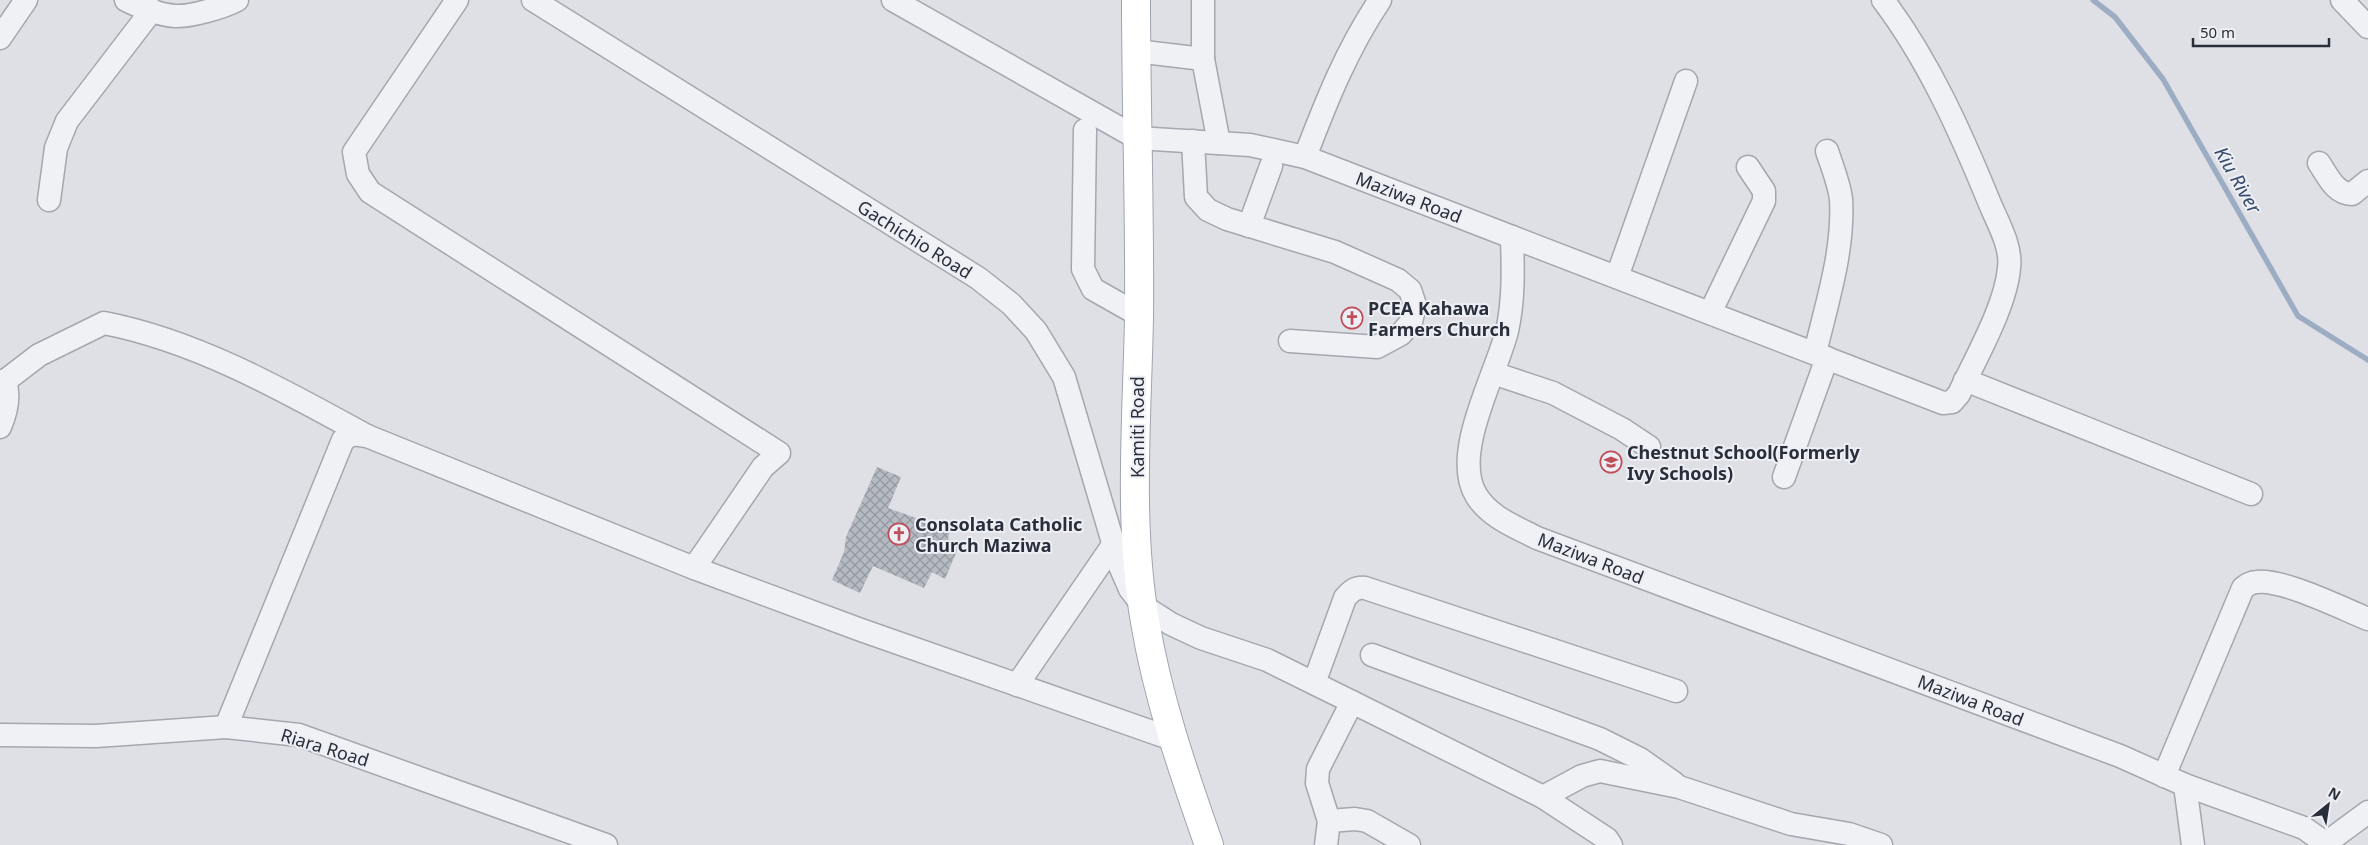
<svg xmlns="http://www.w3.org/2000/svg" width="2368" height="845" font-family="'Noto Sans',sans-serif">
<defs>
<pattern id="building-cross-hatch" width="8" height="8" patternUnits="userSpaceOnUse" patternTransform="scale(1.25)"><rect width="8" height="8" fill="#b6bac2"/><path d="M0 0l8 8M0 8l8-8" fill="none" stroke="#94989f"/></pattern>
</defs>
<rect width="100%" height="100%" fill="#dee0e6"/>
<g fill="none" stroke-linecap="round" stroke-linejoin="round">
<!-- stream -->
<polyline stroke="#9cacc3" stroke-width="5.5" points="2093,0 2115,17 2163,79 2298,316 2368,360"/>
</g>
<!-- building -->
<polygon fill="url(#building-cross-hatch)" points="877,467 901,477 888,508 950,530 948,539 959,546 945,579 932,572 924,588 873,566 860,593 832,580 844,552 846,537"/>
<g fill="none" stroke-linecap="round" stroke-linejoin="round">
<!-- minor casing -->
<g stroke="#a4a7af" stroke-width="25">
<g id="minor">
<path d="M 126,0 C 140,7 160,15 175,16 C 191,17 224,7 237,0"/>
<polyline points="457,0 354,152 358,174 370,192 779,453 763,467 694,568"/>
<polyline points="533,0 978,278 1011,304 1036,331 1064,377 1120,566 1130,589 1143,606 1171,624 1201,638 1267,660 1352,702 1543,797 1607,839 1611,845"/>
<path d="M 893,0 L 1137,138 L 1250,145 L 1305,157 L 1512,237 C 1513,268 1514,300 1507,331 C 1496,375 1451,453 1476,495 C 1489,517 1516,527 1537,538 L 2120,756 L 2185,785 L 2304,828 L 2328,845"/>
<polyline points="1203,0 1203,59 1219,143"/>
<polyline points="2342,0 2368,27"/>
<polyline points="0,38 26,0"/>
<polyline points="1136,51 1203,59"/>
<polyline points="1085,130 1083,269 1093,289 1139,315"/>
<polyline points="1193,141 1196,197 1208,210 1227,219 1335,252 1398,280 1410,290 1415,305 1411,322 1401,334 1377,347 1290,341"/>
<path d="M 1305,157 C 1326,102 1347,49 1380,0"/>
<path d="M 2319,163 C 2328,176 2335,194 2352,194 L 2368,181"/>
<polyline points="49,200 56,148 67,121 152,10"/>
<polyline points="1249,226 1271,166"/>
<path d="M 1512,237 L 1943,403 L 1952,402 L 1959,394 C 1975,359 2006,306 2009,268 C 2012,247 1998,223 1990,204 C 1961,133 1929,61 1883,0"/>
<polyline points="1617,277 1686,81"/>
<polyline points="1710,313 1764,201 1764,191 1748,167"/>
<path d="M 1815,353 C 1827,302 1844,251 1841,199 C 1839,183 1832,166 1827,151"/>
<polyline points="1493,373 1553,393 1622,429 1649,447"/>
<polyline points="1965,380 2251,494"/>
<path d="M 0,381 L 5,381 L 39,355 L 104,323 C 197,341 285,391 367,436"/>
<path d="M 0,427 C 6,413 10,396 5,381"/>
<polyline points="1784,477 1827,358"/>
<polyline points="1372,655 1600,739 1640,759 1674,783"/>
<path d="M 1314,683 L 1345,598 C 1351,591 1355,587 1365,588 L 1676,691"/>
<polyline points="1017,685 1113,545"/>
<polyline points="226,727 343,440 352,434 367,436 694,568 861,630 1172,739"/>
<polyline points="0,735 96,736 226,727 299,735 606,845"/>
<path d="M 2164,776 L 2243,588 C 2247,585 2251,582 2257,582 C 2283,579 2341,608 2368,619"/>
<polyline points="2185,785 2193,845"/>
<polyline points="1543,797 1582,776 1600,771 1679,787 1791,824 1849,834 1881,845"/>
<polyline points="1329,821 1317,783 1318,769 1352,702"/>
<polyline points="2326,843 2368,812"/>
<polyline points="1326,845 1329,821 1355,819 1367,821 1409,845"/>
</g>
</g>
<!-- major casing -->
<g stroke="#9ea4b0" stroke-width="30">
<path id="major" d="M 1136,0 C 1136,106 1140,212 1139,318 C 1137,418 1128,524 1145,622 C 1158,699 1183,771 1209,845"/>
</g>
<!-- minor -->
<use href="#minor" stroke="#f0f1f5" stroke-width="22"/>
<!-- major -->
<use href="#major" stroke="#fff" stroke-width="28"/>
</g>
<!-- icons -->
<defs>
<g id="church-ring" transform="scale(1.125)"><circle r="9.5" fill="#edeff4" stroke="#bf4e58" stroke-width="1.5"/><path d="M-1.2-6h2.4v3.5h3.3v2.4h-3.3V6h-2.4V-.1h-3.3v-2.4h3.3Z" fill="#bf4e58"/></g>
<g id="school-ring" transform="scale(1.125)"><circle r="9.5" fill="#edeff4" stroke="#bf4e58" stroke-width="1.5"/><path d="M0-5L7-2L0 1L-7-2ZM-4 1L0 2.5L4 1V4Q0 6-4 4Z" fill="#bf4e58"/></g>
</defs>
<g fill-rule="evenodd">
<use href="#church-ring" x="1352" y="318"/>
<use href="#school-ring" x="1611" y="462"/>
<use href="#church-ring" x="899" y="534"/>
</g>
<g text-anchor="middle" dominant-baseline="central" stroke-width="4" stroke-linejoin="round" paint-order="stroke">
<!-- street labels -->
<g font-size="18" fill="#292e3b" stroke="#edeff4">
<text transform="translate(1409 197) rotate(21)">Maziwa Road</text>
<text transform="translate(915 239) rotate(32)">Gachichio Road</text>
<text transform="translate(1137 427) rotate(-90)">Kamiti Road</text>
<text transform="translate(1591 558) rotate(21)">Maziwa Road</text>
<text transform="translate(1971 700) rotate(21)">Maziwa Road</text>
<text transform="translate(325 747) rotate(17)">Riara Road</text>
</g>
<!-- poi labels -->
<g font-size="18" font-weight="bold" fill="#292e3b" stroke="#edeff4" text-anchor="start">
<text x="1368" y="308">PCEA Kahawa<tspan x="1368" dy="21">Farmers Church</tspan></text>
<text x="1627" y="452">Chestnut School(Formerly<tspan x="1627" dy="21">Ivy Schools)</tspan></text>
<text x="915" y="524">Consolata Catholic<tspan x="915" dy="21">Church Maziwa</tspan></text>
</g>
<!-- water labels -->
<g font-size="19" font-style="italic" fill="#374b6a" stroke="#edeff4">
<text transform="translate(2238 180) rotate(60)">Kiu River</text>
</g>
</g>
<!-- north arrow -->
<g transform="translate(2328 805) rotate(30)" stroke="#edeff4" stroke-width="4" paint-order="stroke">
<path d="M0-4L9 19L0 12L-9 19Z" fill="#292e3b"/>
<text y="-8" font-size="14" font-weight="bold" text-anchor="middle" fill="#292e3b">N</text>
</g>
<!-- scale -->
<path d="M2193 38v8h136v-8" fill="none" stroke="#292e3b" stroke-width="2.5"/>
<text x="2200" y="38" font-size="15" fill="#292e3b" stroke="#edeff4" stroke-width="4" paint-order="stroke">50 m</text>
</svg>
